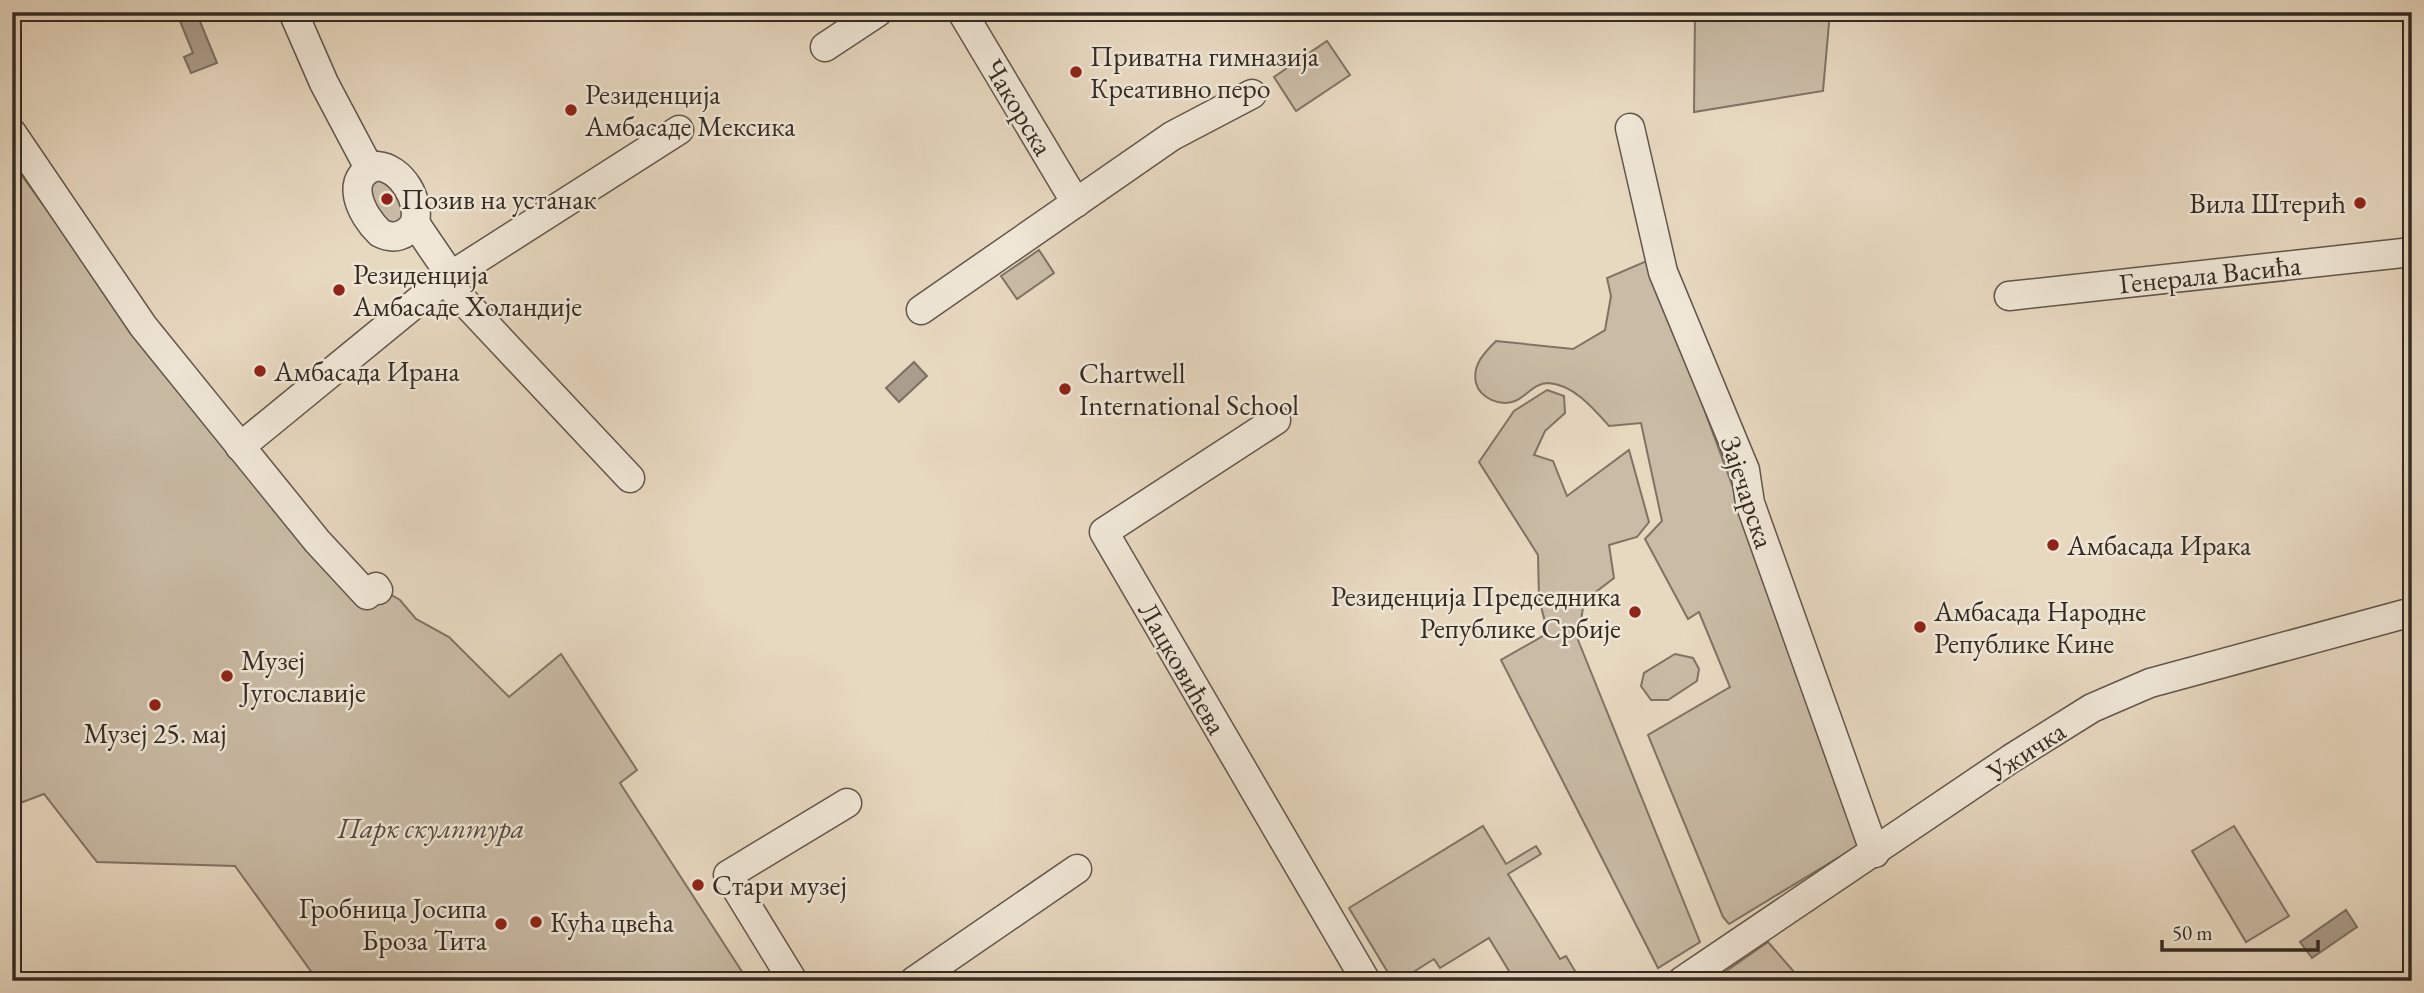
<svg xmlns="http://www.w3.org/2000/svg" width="2424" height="993" font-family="'EB Garamond',serif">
<rect width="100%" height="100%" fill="#e7d8c0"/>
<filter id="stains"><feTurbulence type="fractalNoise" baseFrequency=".00286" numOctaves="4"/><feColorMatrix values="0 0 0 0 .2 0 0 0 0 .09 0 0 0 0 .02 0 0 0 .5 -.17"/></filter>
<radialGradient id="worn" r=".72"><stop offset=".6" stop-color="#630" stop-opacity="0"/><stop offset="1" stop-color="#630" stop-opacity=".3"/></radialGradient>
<!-- green -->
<g fill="#c9bba5" stroke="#7f7364" stroke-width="2">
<polygon points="1695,12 1830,12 1823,91 1694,112"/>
<polygon points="1327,41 1350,75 1296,111 1274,77"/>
<polygon points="12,162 187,402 222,443 366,580 400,600 416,619 449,637 509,697 561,654 637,770 620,783 748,981 318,981 235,866 97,862 44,794 12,806"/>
<path d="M 387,178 L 405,209 L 402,220 L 391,224 C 379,216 370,197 370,183 Z"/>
<polygon points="1039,250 1054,273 1017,299 1001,276"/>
<path d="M 1649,260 L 1864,842 L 1729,924 L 1723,917 L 1648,735 L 1730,687 L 1699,612 L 1688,619 L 1645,539 L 1662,521 L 1641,423 L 1609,426 C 1594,409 1573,384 1548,383 C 1534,383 1527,396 1515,401 C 1500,407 1480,398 1476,383 C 1472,365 1484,353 1496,341 L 1573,349 L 1605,330 L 1611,296 L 1607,278 Z"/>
<polygon points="1547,390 1564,396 1565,413 1545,431 1534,455 1553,461 1567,496 1629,450 1649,522 1637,537 1609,545 1614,578 1584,601 1578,640 1700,942 1658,968 1501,660 1548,633 1539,599 1538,555 1479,462 1514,411"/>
<polygon points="1675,654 1693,658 1699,669 1697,681 1668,700 1651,700 1641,686 1644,673"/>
<polygon points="1483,826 1506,864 1536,846 1541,854 1508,874 1560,959 1566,956 1581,981 1515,981 1489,938 1440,968 1434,959 1399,981 1393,981 1349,908"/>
<polygon points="2234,826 2289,916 2246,942 2192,851"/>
<polygon points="1768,942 1802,981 1712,981"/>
</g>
<!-- water -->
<g fill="#aa9d8b" stroke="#7b6f62" stroke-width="2">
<polygon points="197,14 217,63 191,73 184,57 193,53 180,21"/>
<polygon points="914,362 927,376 899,402 886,388"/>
<polygon points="2346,910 2357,927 2312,958 2300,942"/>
</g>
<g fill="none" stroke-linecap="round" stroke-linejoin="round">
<!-- minor casing -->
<g stroke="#62564b" stroke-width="31">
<g id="minor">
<polyline points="293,12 324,83 369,168"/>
<polyline points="962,12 1076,203"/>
<polyline points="825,47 878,12"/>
<polyline points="1630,128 1663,272 1745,470 1750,503 1875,853"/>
<polyline points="12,133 143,326 317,541 367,595 376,587 378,590"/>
<path d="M 377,166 C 402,168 420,200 415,223 C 406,236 394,240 380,233 C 361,215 342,177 377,166 Z"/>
<polyline points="415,223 451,276"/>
<polyline points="444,280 630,478"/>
<polyline points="2009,296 2412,252"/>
<polyline points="921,310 1172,136 1252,94"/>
<polyline points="1276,420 1104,532 1366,981"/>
<polyline points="240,447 444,280 679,130"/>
<polyline points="793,981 728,875 847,803"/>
<polyline points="914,981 1077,869"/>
<polyline points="1682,981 2012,758 2092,708 2150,683 2412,612"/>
</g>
</g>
<!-- minor -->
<use href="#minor" stroke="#efe6d6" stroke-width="28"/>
</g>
<!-- markers -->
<g fill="#8f2418" stroke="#efe6d6" stroke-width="2.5">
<circle cx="1076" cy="72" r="7"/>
<circle cx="571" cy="110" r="7"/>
<circle cx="387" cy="199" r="7"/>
<circle cx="2360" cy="203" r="7"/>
<circle cx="339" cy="290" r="7"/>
<circle cx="260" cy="371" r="7"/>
<circle cx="1065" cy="389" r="7"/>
<circle cx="2053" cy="545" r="7"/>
<circle cx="1635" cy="612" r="7"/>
<circle cx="1920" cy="627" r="7"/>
<circle cx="227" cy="676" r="7"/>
<circle cx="155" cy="705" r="7"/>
<circle cx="698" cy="885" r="7"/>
<circle cx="536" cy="922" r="7"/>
<circle cx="501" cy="924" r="7"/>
</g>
<g text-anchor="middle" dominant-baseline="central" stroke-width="5" stroke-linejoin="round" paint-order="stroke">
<!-- poi labels -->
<g font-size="28" fill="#352b24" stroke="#efe6d6" text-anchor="start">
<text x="1090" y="56">Приватна гимназија<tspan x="1090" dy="32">Креативно перо</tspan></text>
<text x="585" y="94">Резиденција<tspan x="585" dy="32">Амбасаде Мексика</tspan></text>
<text x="401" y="199">Позив на устанак</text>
<text x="2346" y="203" text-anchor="end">Вила Штерић</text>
<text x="353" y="274">Резиденција<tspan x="353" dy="32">Амбасаде Холандије</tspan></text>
<text x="274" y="371">Амбасада Ирана</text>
<text x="1079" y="373">Chartwell<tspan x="1079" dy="32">International School</tspan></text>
<text x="2067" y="545">Амбасада Ирака</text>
<text x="1621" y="596" text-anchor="end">Резиденција Председника<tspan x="1621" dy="32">Републике Србије</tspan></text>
<text x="1934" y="611">Амбасада Народне<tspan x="1934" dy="32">Републике Кине</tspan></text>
<text x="241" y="660">Музеј<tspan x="241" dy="32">Југославије</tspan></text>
<text x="155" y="733" text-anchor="middle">Музеј 25. мај</text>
<text x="712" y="885">Стари музеј</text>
<text x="487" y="908" text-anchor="end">Гробница Јосипа<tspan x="487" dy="32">Броза Тита</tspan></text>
<text x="550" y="922">Кућа цвећа</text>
</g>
<!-- street labels -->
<g font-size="28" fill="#352b24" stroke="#efe6d6">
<text transform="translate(1019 107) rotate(59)">Чакорска</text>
<text transform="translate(2210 274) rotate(-6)">Генерала Васића</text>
<text transform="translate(1748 492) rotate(72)">Зајечарска</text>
<text transform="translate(1183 668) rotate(60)">Лацковићева</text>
<text transform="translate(2026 751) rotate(-33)">Ужичка</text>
</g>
<!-- park labels -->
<g font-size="28" font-style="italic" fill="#53483e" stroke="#efe6d6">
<text x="431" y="828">Парк скулптура</text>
</g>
</g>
<!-- margin -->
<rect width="2424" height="993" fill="none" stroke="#e7d8c0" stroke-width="42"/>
<rect x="14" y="14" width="2396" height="965" fill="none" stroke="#352b24" stroke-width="3.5"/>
<rect x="21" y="21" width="2382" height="951" fill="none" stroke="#352b24" stroke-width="2"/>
<!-- scale -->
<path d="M2162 940v10h156v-10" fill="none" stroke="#352b24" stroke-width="3.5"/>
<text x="2172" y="940" font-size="21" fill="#352b24" stroke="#efe6d6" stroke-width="5" paint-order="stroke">50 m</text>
<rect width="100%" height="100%" filter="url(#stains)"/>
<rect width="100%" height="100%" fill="url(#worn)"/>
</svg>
